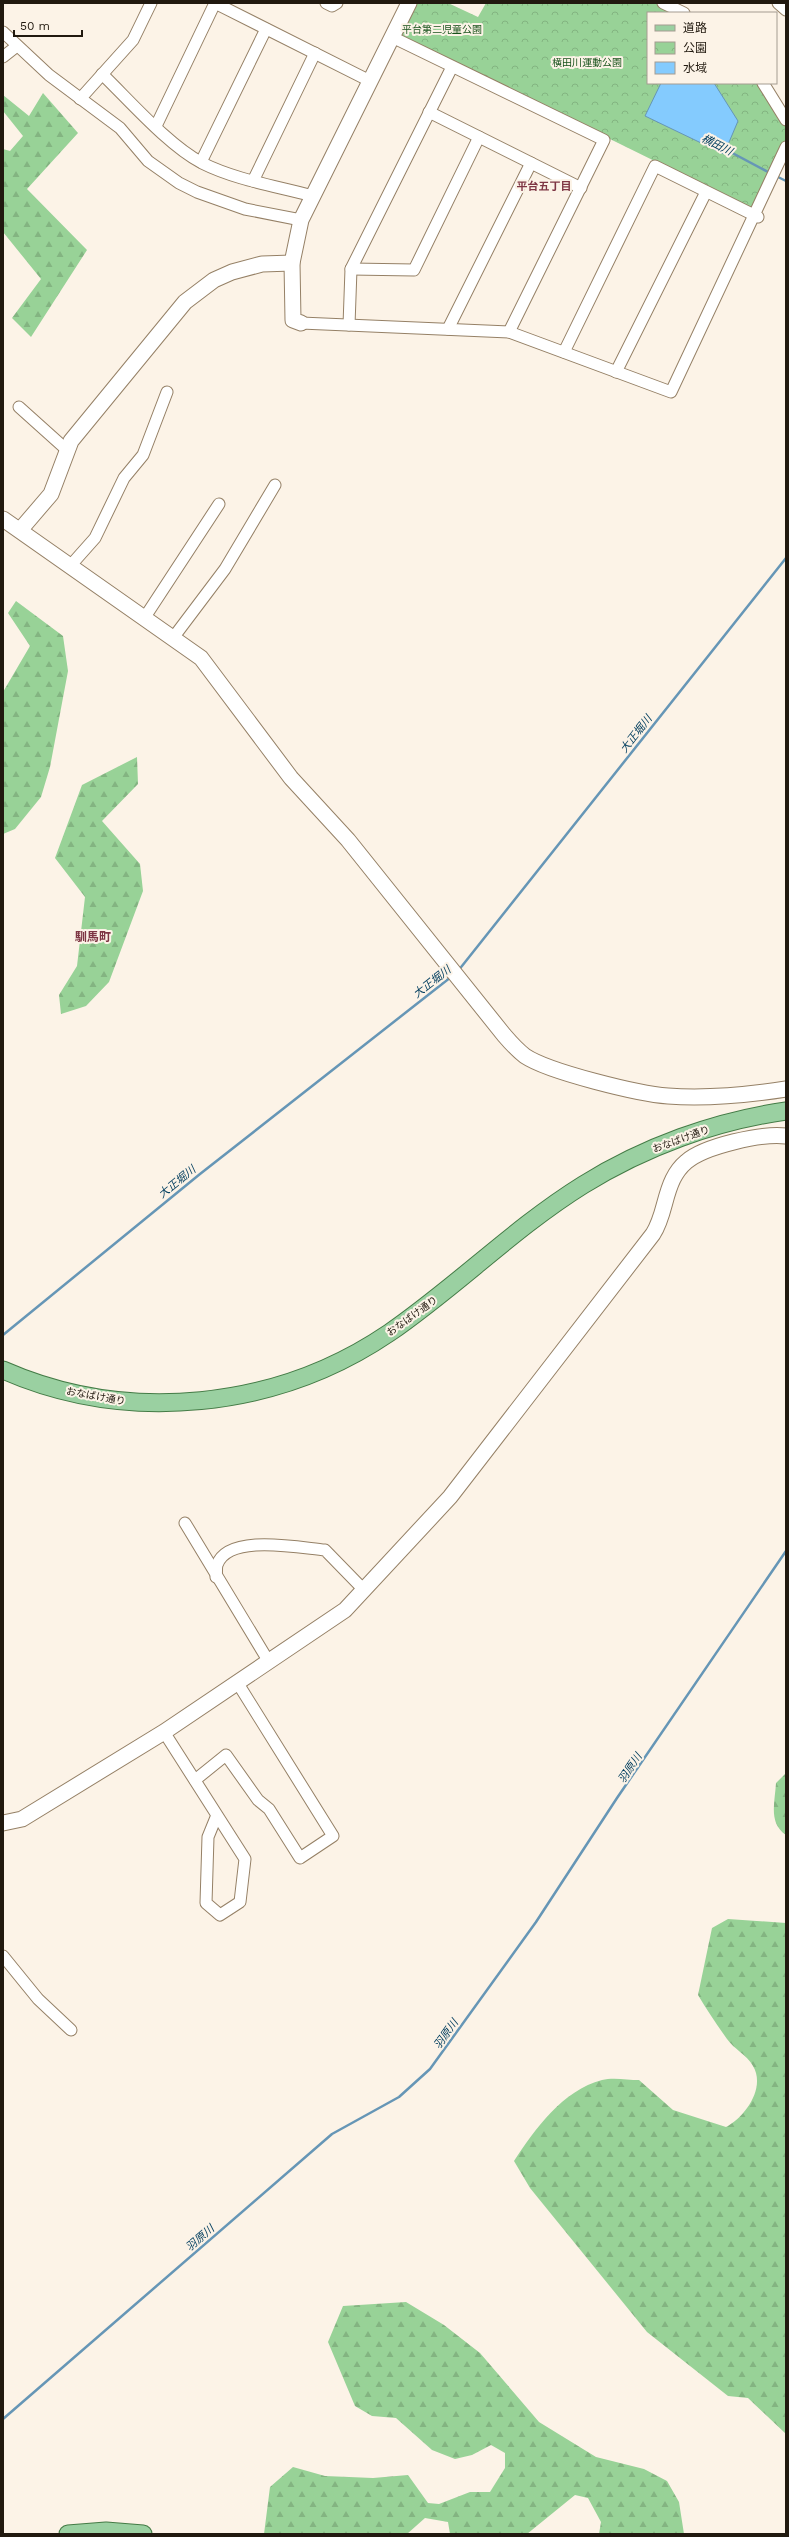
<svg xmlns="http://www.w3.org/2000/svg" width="789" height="2537" font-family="'Work Sans','Noto Sans JP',sans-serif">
<defs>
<pattern id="forest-firs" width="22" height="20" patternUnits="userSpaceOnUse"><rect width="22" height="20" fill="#98d297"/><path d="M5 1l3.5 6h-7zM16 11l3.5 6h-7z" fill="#83b481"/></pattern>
<pattern id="park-crowns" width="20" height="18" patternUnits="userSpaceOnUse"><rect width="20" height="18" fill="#98d297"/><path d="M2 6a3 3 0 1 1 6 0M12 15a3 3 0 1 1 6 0" fill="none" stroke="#83b481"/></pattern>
</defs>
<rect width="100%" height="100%" fill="#fcf3e7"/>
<!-- forest -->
<g fill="url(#forest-firs)">
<polygon points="43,93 78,133 27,189 87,250 31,337 12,318 41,279 3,232 3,149 10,151 23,136 3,111 3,95 29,116"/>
<polygon points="16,601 63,636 68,671 50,767 41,797 15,829 3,834 3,692 30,646 8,613"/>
<polygon points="137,757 138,784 102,821 140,864 143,891 109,982 86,1006 61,1014 59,995 77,966 85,897 55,858 82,785"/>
<path d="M 786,1773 L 786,1835 C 768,1823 775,1802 776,1783 Z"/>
<path d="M 728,1919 L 786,1923 L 786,2434 L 748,2398 L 728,2396 L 647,2332 L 530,2188 L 514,2161 C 535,2129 563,2090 602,2080 C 613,2077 628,2080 639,2080 L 673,2110 L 726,2127 C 745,2117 766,2088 753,2066 C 747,2055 734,2049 727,2039 C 717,2025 707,2010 698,1995 L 712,1928 Z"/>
<polygon points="406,2302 444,2325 480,2353 539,2422 596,2457 644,2469 667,2481 679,2502 684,2534 599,2534 601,2522 588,2498 575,2495 527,2534 450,2534 448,2522 425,2518 407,2534 264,2534 270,2487 293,2467 325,2476 373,2478 408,2475 428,2503 439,2504 470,2492 490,2492 505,2468 505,2453 491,2445 472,2455 455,2459 432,2450 396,2418 372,2416 355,2406 328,2342 343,2306"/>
</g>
<!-- park -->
<polygon fill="url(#park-crowns)" points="409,3 448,3 478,17 486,3 663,3 684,13 648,13 648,83 763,83 786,120 786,147 754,210 454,62 392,37"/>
<!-- water -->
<polygon fill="#84cbfe" stroke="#6696b6" points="661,83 714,83 738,121 724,154 645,116"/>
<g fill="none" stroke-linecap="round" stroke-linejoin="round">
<!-- stream -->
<g stroke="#6696b6" stroke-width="2.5">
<polyline points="723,148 770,173"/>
<polyline points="776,176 786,181"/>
<polyline points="458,971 786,558"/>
<polyline points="3,1335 200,1174 451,977"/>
<polyline points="3,2419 332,2134 399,2097 430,2069 536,1922 617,1798 786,1551"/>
</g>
<!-- street casing -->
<g stroke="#958066" stroke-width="13">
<g id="street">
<polyline points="215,3 370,81"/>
<polyline points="326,3 332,6 337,3"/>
<polyline points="663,3 684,13"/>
<polyline points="778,3 786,10"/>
<polyline points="3,32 49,75 120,128 148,161 179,183 197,192 245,209 301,220"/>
<polyline points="392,37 604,140 509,332"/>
<polyline points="3,57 17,46"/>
<path d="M 102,74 C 130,101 168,145 202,163 C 236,180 276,186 313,196"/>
<polyline points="763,83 786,120"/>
<polyline points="80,99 133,40 151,3"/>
<polyline points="429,112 581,188"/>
<polyline points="156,126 215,3"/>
<polyline points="201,162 266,29"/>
<polyline points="253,181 315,53"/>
<polyline points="351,269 414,270 479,137"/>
<polyline points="301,323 509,332 671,392 786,147"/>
<polyline points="349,325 351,269 452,67"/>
<polyline points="448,329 531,163"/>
<polyline points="564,352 655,166 758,217"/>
<polyline points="616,372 706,192"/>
<polyline points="19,407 68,451"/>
<polyline points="71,565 95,538 124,478 143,455 167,392"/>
<polyline points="145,617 219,504"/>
<polyline points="173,638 225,569 275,485"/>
<polyline points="185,1523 269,1662"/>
<path d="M 216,1577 C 217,1574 216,1568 217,1565 C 228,1533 300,1548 325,1550 L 363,1589"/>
<polyline points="164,1732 245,1859 240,1902 220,1915 206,1903 208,1837 217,1815"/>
<polyline points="195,1780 226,1755 258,1800 269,1809 300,1858 333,1836 237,1682"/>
<polyline points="3,1956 38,1999 71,2030"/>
</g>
</g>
<!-- secondary casing -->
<g stroke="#958066" stroke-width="17">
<g id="secondary">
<polyline points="301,323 293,320 292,263 301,220 409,3"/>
<path d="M 3,519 L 201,658 L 291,778 L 348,840 L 504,1035 C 510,1042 517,1050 525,1056 C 549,1072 639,1094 668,1096 C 708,1099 747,1095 786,1089"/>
<polyline points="21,529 51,494 71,441 185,302 214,280 232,272 262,264 292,263"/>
<path d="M 3,1823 L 22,1819 L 164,1732 L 345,1610 L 450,1497 L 653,1234 C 664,1217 664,1197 673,1179 C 676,1173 680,1167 686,1162 C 704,1146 762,1133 786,1136"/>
</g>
</g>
<!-- primary casing -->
<g stroke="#447b46" stroke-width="19">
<g id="primary">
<path d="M 3,1370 C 128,1425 277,1409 389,1333 C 456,1287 514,1228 583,1185 C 644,1147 715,1121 786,1111"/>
<polyline points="68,2534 106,2531 143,2534"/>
</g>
</g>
<!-- street -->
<use href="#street" stroke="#fff" stroke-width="11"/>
<!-- secondary -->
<use href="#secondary" stroke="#fff" stroke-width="15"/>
<!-- primary -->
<use href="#primary" stroke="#9ad0a1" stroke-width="17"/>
</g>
<g text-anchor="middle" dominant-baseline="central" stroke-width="4" stroke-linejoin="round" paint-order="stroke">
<!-- park labels -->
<g font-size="10" fill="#17521b" stroke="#fcf3e7">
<text x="442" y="29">平台第二児童公園</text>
<text x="587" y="62">横田川運動公園</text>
</g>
<!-- street labels -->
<g font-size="10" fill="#21190f" stroke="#fcf3e7">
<text transform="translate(681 1139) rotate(-20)">おなばけ通り</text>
<text transform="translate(412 1316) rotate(-36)">おなばけ通り</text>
<text transform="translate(96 1396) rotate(10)">おなばけ通り</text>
</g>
<!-- water labels -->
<g font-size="11" font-style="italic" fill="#023e5f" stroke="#fcf3e7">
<text transform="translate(717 145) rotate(27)">横田川</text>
<text transform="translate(636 734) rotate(-52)">大正堀川</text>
<text transform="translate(432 982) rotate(-38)">大正堀川</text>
<text transform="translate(177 1182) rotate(-39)">大正堀川</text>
<text transform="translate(630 1768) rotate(-56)">羽原川</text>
<text transform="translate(446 2034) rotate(-54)">羽原川</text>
<text transform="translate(200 2238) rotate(-41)">羽原川</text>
</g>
<!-- neighbourhood labels -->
<g font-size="11" font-weight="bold" fill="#7e3644" stroke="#fcf3e7">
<text x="544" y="186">平台五丁目</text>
</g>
<!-- quarter labels -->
<g font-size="12" font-weight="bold" fill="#7e3644" stroke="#fcf3e7">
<text x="93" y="937">馴馬町</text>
</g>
</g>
<!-- border -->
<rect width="789" height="2537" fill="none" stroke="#21190f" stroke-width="8"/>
<!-- legend -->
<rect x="647" y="12" width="130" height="72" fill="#fcf3e7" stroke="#a49c91"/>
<rect x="655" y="25" width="20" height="6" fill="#9ad0a1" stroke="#a49c91"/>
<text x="683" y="32" font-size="12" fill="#21190f">道路</text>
<rect x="655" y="42" width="20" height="12" fill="url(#park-crowns)" stroke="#a49c91"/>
<text x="683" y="52" font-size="12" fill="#21190f">公園</text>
<rect x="655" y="62" width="20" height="12" fill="#84cbfe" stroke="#a49c91"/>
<text x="683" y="72" font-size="12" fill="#21190f">水域</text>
<!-- scale -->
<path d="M14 30v6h68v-6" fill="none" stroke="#21190f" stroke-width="2"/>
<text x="20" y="30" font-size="12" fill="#21190f" stroke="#fcf3e7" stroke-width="3" paint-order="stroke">50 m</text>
</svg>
